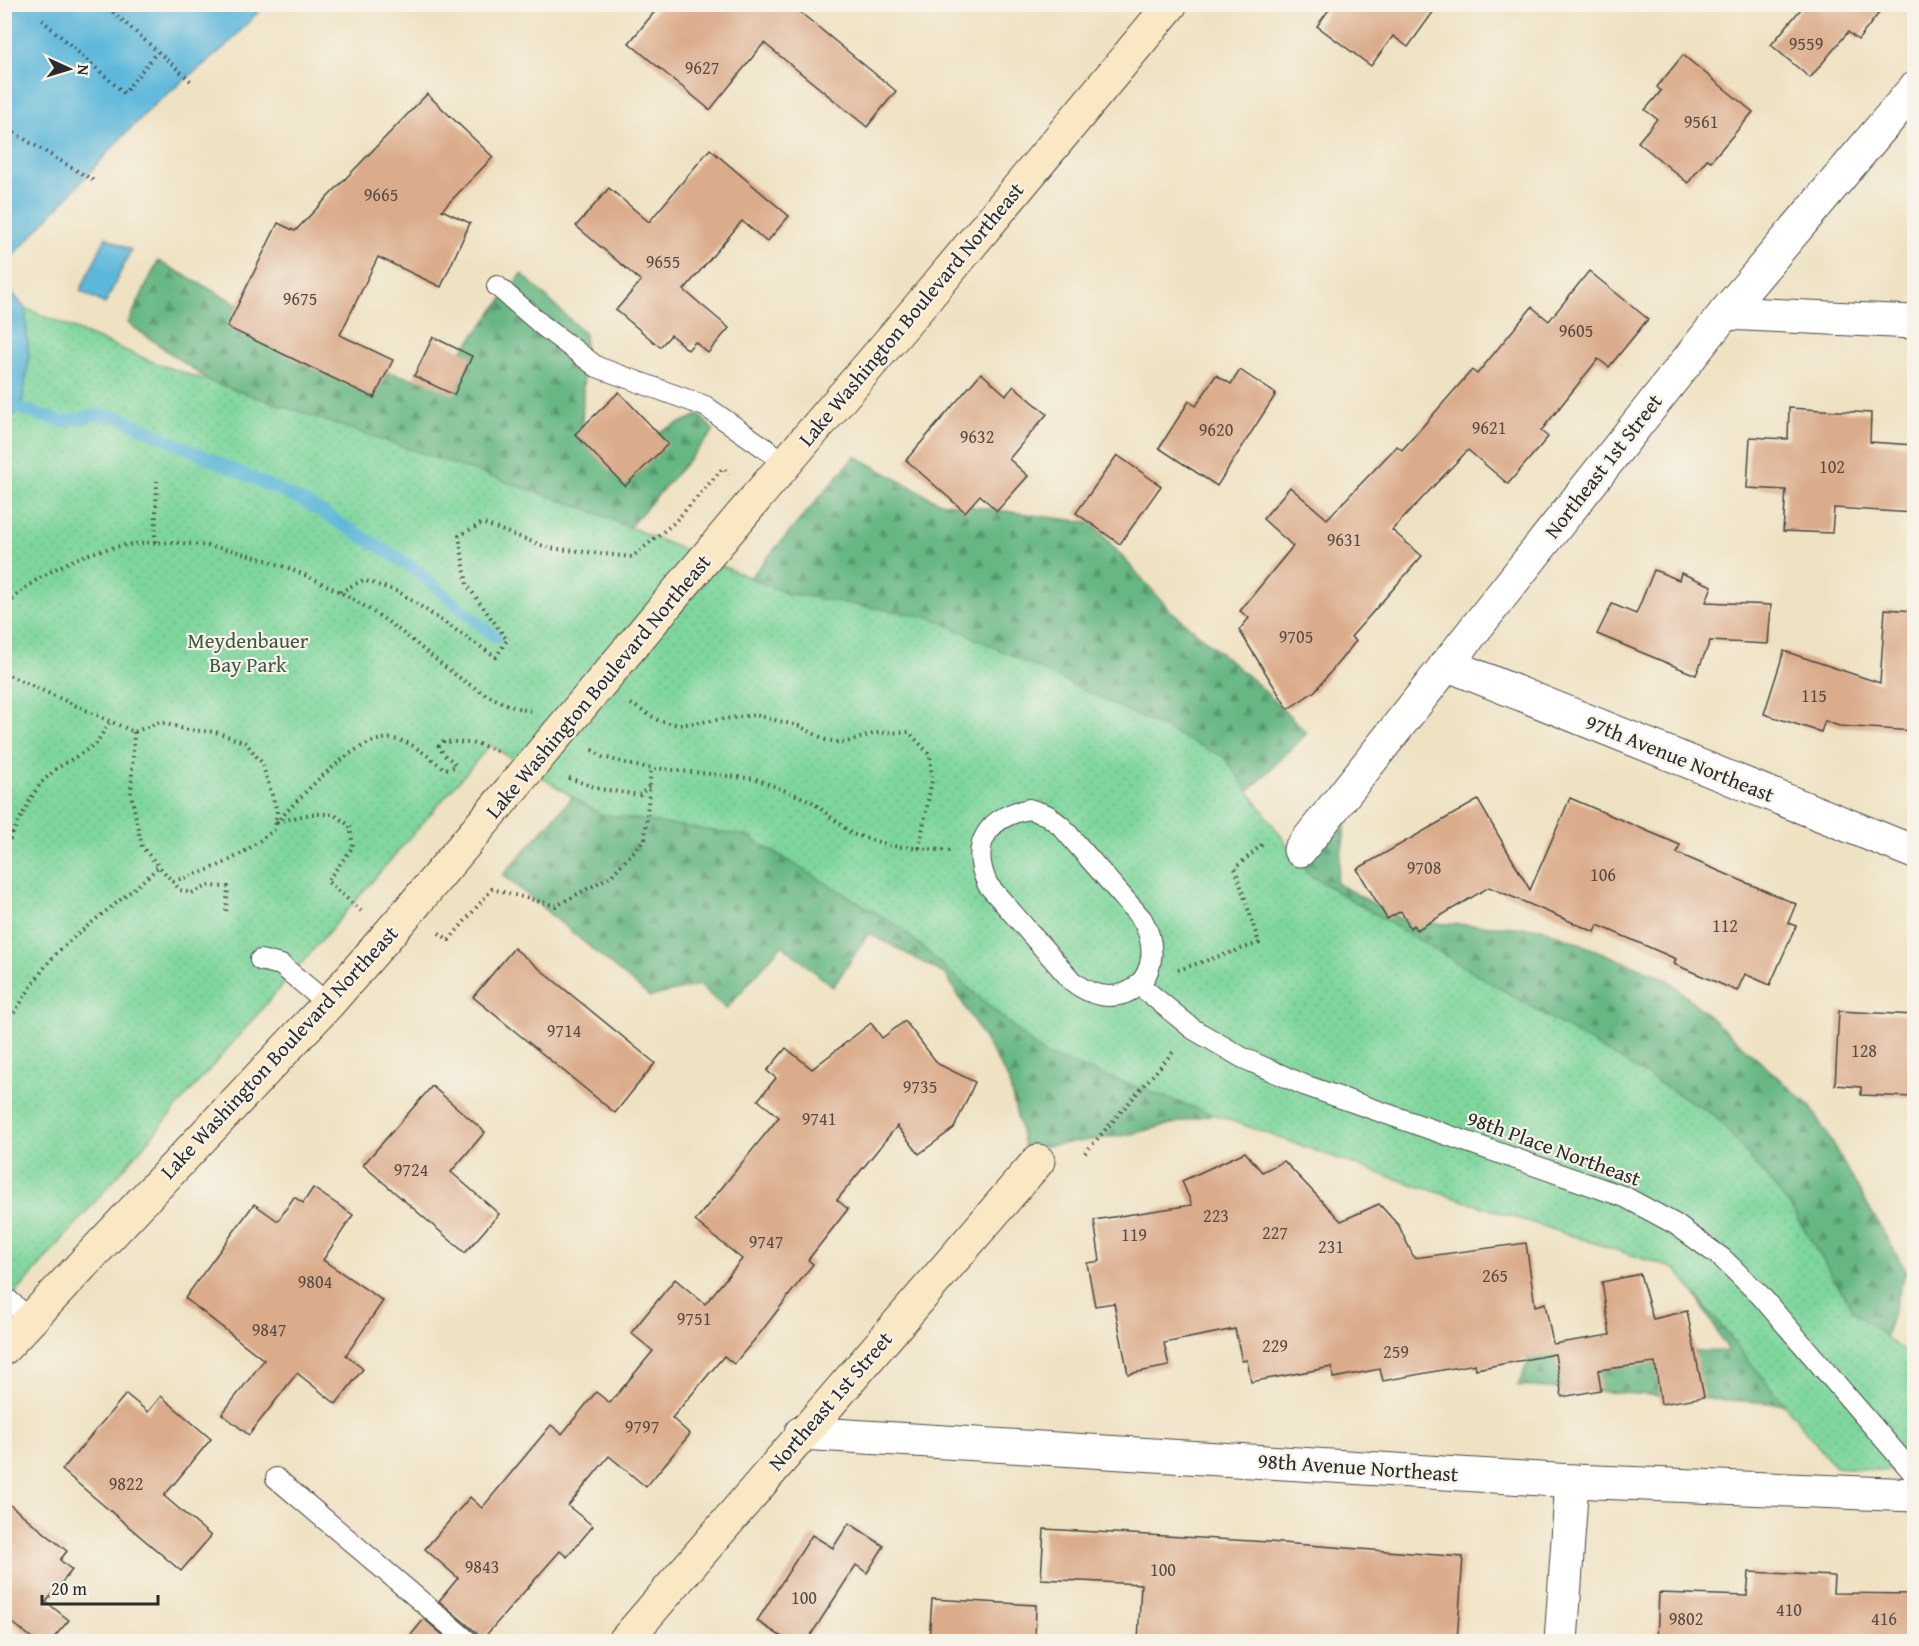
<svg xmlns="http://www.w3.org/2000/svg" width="1919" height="1646" font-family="'Gentium Book Plus',serif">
<defs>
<pattern id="forest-firs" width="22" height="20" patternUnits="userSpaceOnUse" patternTransform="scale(1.5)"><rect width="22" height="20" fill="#66b784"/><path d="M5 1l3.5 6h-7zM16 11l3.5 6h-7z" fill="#54956c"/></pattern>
<pattern id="park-dots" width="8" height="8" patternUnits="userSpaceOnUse" patternTransform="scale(1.5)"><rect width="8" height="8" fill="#7dd69d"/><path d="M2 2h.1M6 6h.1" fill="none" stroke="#6cb887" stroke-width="1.8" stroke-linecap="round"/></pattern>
</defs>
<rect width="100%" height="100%" fill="#f7f3e8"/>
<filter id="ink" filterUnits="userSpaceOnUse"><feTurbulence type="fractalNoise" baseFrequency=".0167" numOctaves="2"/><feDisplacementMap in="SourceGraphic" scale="12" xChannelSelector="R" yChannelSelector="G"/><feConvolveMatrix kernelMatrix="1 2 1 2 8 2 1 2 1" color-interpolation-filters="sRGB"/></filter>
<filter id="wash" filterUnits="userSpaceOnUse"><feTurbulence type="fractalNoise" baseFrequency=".008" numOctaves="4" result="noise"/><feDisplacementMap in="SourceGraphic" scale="24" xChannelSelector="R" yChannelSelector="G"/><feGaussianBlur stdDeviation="1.35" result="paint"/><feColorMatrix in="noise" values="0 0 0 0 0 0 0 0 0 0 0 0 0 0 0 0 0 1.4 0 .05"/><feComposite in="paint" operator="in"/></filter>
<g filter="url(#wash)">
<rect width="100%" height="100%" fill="#efe2c3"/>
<!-- forest -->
<g fill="url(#forest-firs)" stroke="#487158" stroke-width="1.5">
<polygon points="158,261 344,362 436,384 522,274 585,334 582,427 633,443 699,415 714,431 559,607 344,477 128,323"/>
<polygon points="855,456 938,502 1092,523 1169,609 1257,684 1307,733 1195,845 737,593"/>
<polygon points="621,743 1281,892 1348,813 1336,883 1407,922 1541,928 1667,979 1811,1107 1906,1271 1876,1367 1846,1408 1518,1386 1532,1352 1729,1351 1667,1247 1234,1109 1126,1135 1025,1149 1008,1079 946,975 869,933 833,987 782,945 726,1009 699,985 650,997 503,875"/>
</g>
<!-- park -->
<polygon fill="url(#park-dots)" stroke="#548064" stroke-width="1.5" points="5,293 25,308 155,363 584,508 786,593 933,618 1224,757 1309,875 1715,1116 1791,1207 1854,1312 1914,1359 1914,1473 1835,1467 1675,1269 1384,1175 1044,1054 897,925 747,836 600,814 490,745 5,1306"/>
<!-- water -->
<g fill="#5cb7da" stroke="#447182" stroke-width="1.5">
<polygon points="5,4 265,5 225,47 154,105 122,137 5,265"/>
<polygon points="106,237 131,250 105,304 80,291"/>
<polygon points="5,284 25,308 29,358 21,409 5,422"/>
</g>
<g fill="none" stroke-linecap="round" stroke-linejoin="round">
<!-- stream -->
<polyline stroke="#5cb7da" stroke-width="12" points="4,401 21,409 63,422 97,415 118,417 307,503 409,565 496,638"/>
</g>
<g id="blocks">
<!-- building -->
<g fill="#dbac8b">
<polygon points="661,4 790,4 896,91 867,127 764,43 710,110 629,43"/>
<polygon points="1333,4 1439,4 1408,47 1393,36 1371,66 1317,26"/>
<polygon points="1805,4 1886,4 1858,40 1848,32 1810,78 1771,45"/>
<polygon points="1683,55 1753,112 1711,161 1707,159 1688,183 1638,142 1657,119 1645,110 1661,91 1657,87"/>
<polygon points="427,94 493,157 442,210 470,223 441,287 378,257 340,335 393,360 374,398 227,327 278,223 295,231"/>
<polygon points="710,149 789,216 767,242 742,221 684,290 729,328 708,353 695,342 688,350 671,335 660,347 616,310 641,281 576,226 609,188 649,222"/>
<polygon points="1589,271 1648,319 1609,367 1598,359 1541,431 1548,437 1508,484 1468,450 1392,530 1422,556 1351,637 1356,641 1315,691 1288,709 1239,630 1249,618 1240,611 1293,546 1263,519 1290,487 1327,519 1397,446 1402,450 1472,370 1477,374 1532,307 1549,321"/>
<polygon points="433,337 472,356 454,395 414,376"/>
<polygon points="1240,370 1276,394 1217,486 1159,448 1189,401 1196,406 1216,375 1231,384"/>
<polygon points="981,373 1006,395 1014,386 1047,414 1009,459 1028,476 997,511 980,495 965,512 906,460"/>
<polygon points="619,392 668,444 625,486 575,434"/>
<polygon points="1789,408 1871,413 1870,442 1914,445 1914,513 1834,508 1832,533 1783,531 1786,490 1747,488 1750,437 1788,439"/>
<polygon points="1117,455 1161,486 1120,544 1076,513"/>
<polygon points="1654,570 1679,580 1681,573 1712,586 1706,602 1771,605 1768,644 1710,641 1696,675 1597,634 1612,604 1636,614"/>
<polygon points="1885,609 1914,611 1914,731 1839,726 1825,721 1821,732 1764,714 1784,651 1880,683"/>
<polygon points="1570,798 1680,845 1677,853 1796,904 1788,923 1796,926 1770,985 1745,974 1737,991 1674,964 1676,959 1598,925 1595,932 1489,887 1417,930 1414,925 1410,928 1401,911 1387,919 1357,869 1478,800 1530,890"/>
<polygon points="514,948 655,1063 615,1113 473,997"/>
<polygon points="1839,1011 1914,1015 1914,1097 1861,1095 1861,1087 1835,1085"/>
<polygon points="905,1021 938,1064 975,1082 954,1128 919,1154 897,1126 837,1200 848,1209 808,1260 813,1264 761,1332 734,1364 724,1356 672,1418 690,1434 646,1487 609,1456 568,1506 593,1526 567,1557 560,1551 481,1641 477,1633 439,1601 458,1578 425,1549 470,1497 482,1508 551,1425 562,1434 596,1392 610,1403 653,1351 631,1333 675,1279 705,1304 742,1259 695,1221 779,1117 758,1100 776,1078 767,1071 786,1048 812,1069 871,1023 882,1038"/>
<polygon points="432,1086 485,1132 451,1172 499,1214 465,1253 363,1165"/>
<polygon points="1245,1152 1262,1172 1284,1161 1341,1221 1379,1204 1399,1226 1414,1258 1526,1243 1535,1306 1545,1303 1553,1344 1610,1335 1602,1282 1640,1274 1653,1319 1687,1311 1704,1397 1661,1404 1655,1363 1598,1370 1601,1390 1562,1397 1555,1354 1476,1369 1475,1364 1383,1381 1380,1369 1333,1378 1332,1367 1251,1382 1247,1360 1242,1361 1235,1329 1164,1343 1169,1366 1128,1374 1114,1303 1095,1306 1087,1263 1100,1261 1094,1220 1192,1205 1182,1181"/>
<polygon points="313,1188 353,1215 323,1260 383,1301 346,1355 363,1369 336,1404 297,1373 249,1435 222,1414 264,1360 185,1298 254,1204 278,1221 294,1197 303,1203"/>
<polygon points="126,1394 148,1412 161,1396 211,1439 164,1496 211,1536 181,1571 62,1470"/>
<polygon points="4,1500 67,1551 60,1560 72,1570 46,1602 69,1620 51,1641 36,1641 4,1616"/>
<polygon points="849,1523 884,1546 867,1573 856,1565 807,1641 788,1641 757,1621 812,1535 833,1548"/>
<polygon points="1044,1529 1269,1542 1463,1557 1457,1641 1138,1641 1141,1584 1041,1579"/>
<polygon points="1749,1572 1834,1576 1833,1593 1914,1594 1914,1641 1657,1641 1659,1593 1747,1596"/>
<polygon points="932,1599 1036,1605 1035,1641 929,1641"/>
<polygon points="424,1619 450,1641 406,1641"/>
</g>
</g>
</g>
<g filter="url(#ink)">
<use href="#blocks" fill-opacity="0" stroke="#484642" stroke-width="1.5"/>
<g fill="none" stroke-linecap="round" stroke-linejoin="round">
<!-- lane casing -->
<g stroke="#484642" stroke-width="22">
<g id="lane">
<polyline points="497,286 543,326 597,367 705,406 786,463"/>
<path d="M 1029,809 L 1047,815 L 1061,826 L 1142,919 C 1173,974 1122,1021 1072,981 L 988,885 C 969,845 987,817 1029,809 Z"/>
<polyline points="260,960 281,965 328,1004"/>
<polyline points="1138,984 1193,1029 1243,1058 1304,1085 1625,1197 1675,1224 1722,1258 1760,1295 1914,1474"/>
<polyline points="4,1296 30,1319"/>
<polyline points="276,1478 469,1642"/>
</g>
</g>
<!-- street casing -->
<g stroke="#484642" stroke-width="35">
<g id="street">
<polyline points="1725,313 1914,322"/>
<polyline points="1446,664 1914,852"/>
<polyline points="1300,850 1725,313 1914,89"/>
<polyline points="801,1433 1572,1481 1914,1495"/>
<polyline points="1561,1642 1572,1481"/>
</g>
</g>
<!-- secondary casing -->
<g stroke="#484642" stroke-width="35">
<g id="secondary">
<polyline points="756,498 919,307 1171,4"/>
<polyline points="4,1348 328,1004 413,906"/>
<polyline points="624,1642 1038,1161"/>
</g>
</g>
<!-- path -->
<g stroke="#484642" stroke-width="4" stroke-dasharray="1.5 4.5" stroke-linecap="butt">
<polyline points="104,4 193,83"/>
<polyline points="42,20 124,93 157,52"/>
<polyline points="4,127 96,182"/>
<polyline points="155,542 157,481"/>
<polyline points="4,591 13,599"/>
<polyline points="340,592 363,580 399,592 496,657 507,640 467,585 459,536 482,523 549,548 632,557 674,523 723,468 729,474"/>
<path d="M 4,609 C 17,593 32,582 50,572 C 152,511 286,554 378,615 C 428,648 470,699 530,711"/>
<path d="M 4,673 L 134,732 L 160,722 L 188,730 L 216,732 L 246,743 L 262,763 L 277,811 L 275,829 C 237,859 220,868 173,881"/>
<polyline points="631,704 658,720 678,725 755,715 799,726 826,740 844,743 876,733 909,732 930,755 932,780 919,848"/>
<polyline points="134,732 131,794 142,847 180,890 192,893 208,886 228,887 226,912"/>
<polyline points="592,750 603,757 636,766 756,779 811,801 852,834 892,846 952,851"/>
<polyline points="569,778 600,789 640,795 650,785"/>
<polyline points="277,822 310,814 333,814 350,826 353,847 327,881 361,911"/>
<path d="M 276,823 C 300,798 356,733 394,739 C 414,742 429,758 445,769 L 455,767 L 454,762 L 444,755 L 439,746 L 444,741 L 478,744 L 497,751"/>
<polyline points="4,850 31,798 41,783 56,769 96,744 109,723"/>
<polyline points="439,933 449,940 492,889 556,906 611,876 645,839 651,768"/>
<polyline points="1178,970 1259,943 1235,868 1264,843"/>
<path d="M 14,1013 C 29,991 42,967 61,949 C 93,919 129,896 160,865"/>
<polyline points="1085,1153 1173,1052"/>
</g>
<!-- lane -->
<use href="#lane" stroke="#fff" stroke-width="20"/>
<!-- street -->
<use href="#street" stroke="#fff" stroke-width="33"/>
<!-- secondary -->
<use href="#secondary" stroke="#fae7c3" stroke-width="33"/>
<!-- secondary-bridge casing -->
<g stroke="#484642" stroke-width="35" stroke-linecap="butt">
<polyline id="secondary-bridge" points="413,906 756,498"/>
</g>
<!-- secondary-bridge -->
<use href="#secondary-bridge" stroke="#fae7c3" stroke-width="33"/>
</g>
</g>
<g text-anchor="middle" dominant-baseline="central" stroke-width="4.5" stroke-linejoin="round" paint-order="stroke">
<!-- number labels -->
<g font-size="18" fill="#574b43">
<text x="1806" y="43">9559</text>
<text x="702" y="67">9627</text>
<text x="1701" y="121">9561</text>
<text x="381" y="194">9665</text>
<text x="663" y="261">9655</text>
<text x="300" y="298">9675</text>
<text x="1576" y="330">9605</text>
<text x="1489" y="427">9621</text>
<text x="1216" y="429">9620</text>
<text x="977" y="436">9632</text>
<text x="1832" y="466">102</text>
<text x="1344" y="539">9631</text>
<text x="1296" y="636">9705</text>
<text x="1814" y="695">115</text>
<text x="1424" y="867">9708</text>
<text x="1603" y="874">106</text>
<text x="1725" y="925">112</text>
<text x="564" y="1030">9714</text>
<text x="1864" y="1050">128</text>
<text x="920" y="1086">9735</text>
<text x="819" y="1118">9741</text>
<text x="411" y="1169">9724</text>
<text x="1216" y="1215">223</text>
<text x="1275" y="1232">227</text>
<text x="1134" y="1234">119</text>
<text x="766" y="1241">9747</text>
<text x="1331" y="1246">231</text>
<text x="1495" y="1275">265</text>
<text x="315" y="1281">9804</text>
<text x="694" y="1318">9751</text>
<text x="269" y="1329">9847</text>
<text x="1275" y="1345">229</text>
<text x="1396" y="1351">259</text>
<text x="642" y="1426">9797</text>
<text x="126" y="1483">9822</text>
<text x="482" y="1566">9843</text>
<text x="1163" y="1569">100</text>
<text x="804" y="1597">100</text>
<text x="1789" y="1609">410</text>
<text x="1686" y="1618">9802</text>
<text x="1884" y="1618">416</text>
</g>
<!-- street labels -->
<g font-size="21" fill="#2b2b2b" stroke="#f7f3e8">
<text transform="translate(911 314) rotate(-50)">Lake Washington Boulevard Northeast</text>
<text transform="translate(1603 466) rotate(-52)">Northeast 1st Street</text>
<text transform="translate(598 686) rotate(-50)">Lake Washington Boulevard Northeast</text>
<text transform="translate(1680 758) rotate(22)">97th Avenue Northeast</text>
<text transform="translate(279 1052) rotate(-47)">Lake Washington Boulevard Northeast</text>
<text transform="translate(1554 1148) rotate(20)">98th Place Northeast</text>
<text transform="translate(830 1401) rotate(-49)">Northeast 1st Street</text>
<text transform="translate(1358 1467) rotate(4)">98th Avenue Northeast</text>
</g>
<!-- park labels -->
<g font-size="21" fill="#405648" stroke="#f7f3e8">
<text x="248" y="640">Meydenbauer<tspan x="248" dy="24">Bay Park</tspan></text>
</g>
</g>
<!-- margin -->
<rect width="1919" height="1646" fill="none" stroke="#f7f3e8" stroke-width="24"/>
<!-- north arrow -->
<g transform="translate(69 69) rotate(94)" stroke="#f7f3e8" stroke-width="4.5" paint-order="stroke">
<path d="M0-4.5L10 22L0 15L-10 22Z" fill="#2b2b2b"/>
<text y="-9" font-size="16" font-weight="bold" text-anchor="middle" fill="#2b2b2b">N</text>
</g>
<!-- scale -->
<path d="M42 1595v9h116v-9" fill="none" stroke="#2b2b2b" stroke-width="3"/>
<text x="51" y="1595" font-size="18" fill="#2b2b2b" stroke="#f7f3e8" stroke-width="4.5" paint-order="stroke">20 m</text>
</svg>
